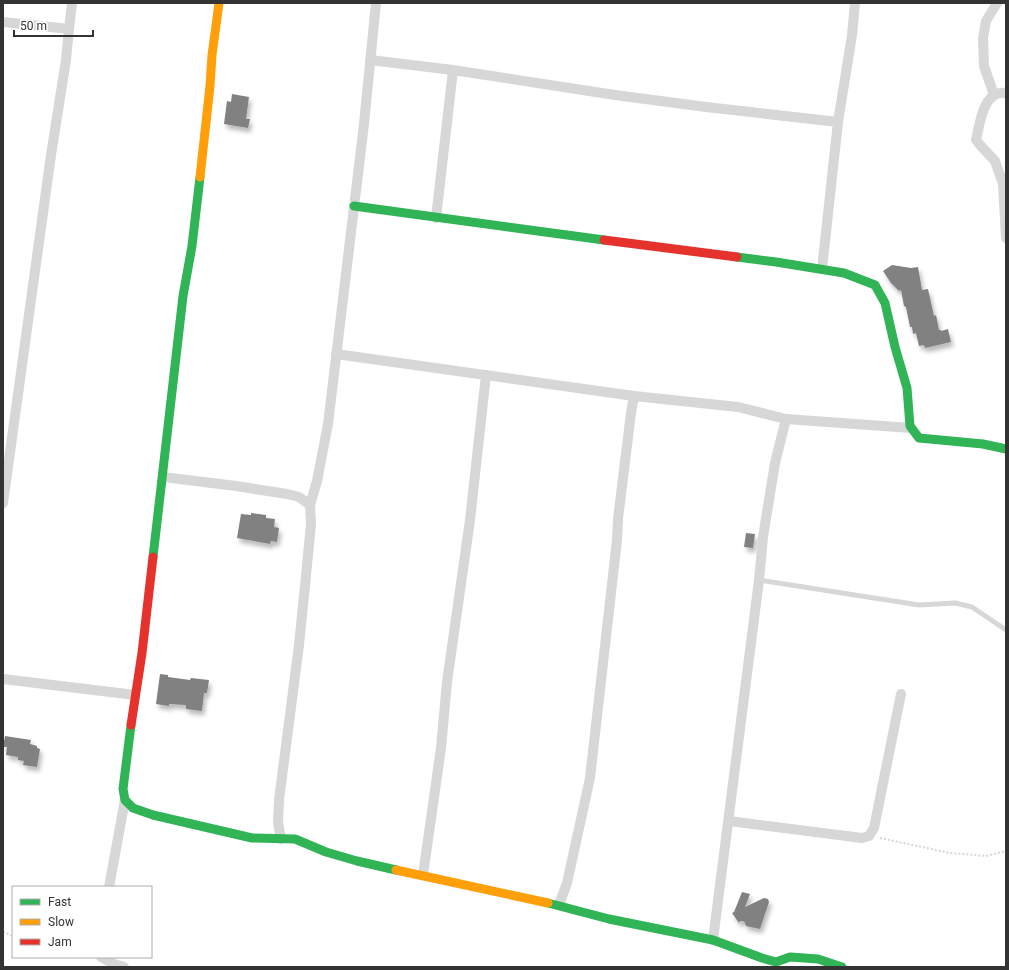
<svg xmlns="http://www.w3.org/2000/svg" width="1009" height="970" font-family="Roboto,sans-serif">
<defs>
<filter id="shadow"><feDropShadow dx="2.5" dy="4.5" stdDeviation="2" flood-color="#0004"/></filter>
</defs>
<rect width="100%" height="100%" fill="#fff"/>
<!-- building -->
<g fill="#818181" filter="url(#shadow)">
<polygon points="232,94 249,97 246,119 250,119 248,128 224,124 227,101 231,102"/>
<polygon points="892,265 911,268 918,267 922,290 928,289 934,316 936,315 939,330 941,330 941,331 948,329 951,342 925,348 924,345 919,346 916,333 913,334 912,327 910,327 906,307 904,306 901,290 899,291 891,283 883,271"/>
<polygon points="251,513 266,515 266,518 275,519 274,527 279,528 277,542 271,541 270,544 237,538 241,514 251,515"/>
<polygon points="746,533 755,534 753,548 744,547"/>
<polygon points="160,674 168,675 168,677 190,680 191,678 209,680 207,693 204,693 202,711 186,709 186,705 169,704 169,706 156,704"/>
<polygon points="5,736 31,740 30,744 37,746 37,748 40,749 37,767 23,765 24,761 18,760 18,757 6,755 7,747 3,747"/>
<polygon points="742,892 750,894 745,907 764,898 768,899 769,902 760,929 746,926 744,921 740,921 739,923 732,913 734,912"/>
</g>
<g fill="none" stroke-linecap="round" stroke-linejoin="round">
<!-- path -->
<g stroke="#d6d6d6" stroke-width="2" stroke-dasharray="2 2" stroke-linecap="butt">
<polyline points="880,838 950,853 986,856 1006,851"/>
<polyline points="3,932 13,936"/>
</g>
<!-- lane -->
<polyline stroke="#d7d7d7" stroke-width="5" points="759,580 919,605 955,603 972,607 1006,630"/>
<!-- street -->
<g stroke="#d7d7d7" stroke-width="10">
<polyline points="3,22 69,29"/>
<polyline points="370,60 453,70 615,95 706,107 838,122"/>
<path d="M 1006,93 C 983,90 980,123 976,140 L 980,145 L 995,161 L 1003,184 L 1006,238"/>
<polyline points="994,95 984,66 983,38 986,21 997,3"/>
<polyline points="436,218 453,70"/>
<polyline points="822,269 838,122 852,35 855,3"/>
<polyline points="336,354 634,396 738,407 786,419 911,428"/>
<polyline points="163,477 236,486 287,494 299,497 310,505 311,524 305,586 299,645 279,800 278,822 281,839"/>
<polyline points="3,503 51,155 66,60 69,29 72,3"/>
<polyline points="310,505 317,481 328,424 364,124 376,3"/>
<polyline points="3,679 135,695"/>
<polyline points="729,821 862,838 869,836 874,828 901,694"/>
<polyline points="423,875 441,748 447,682 470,520 486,375"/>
<polyline points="109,887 125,800"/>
<polyline points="559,905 567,883 590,778 617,540 618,519 631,413 634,396"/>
<polyline points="713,940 759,580 763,537 775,463 786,419"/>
<polyline points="101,957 114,964 124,967"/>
</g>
<!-- fast -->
<g stroke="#30b455" stroke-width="9">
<polyline points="354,206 604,240"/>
<polyline points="737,257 776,262 844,273 875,285 885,303 895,347 907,388 910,426 919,438 983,444 1006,449"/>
<polyline points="153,557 183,296 192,246 200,177"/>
<polyline points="131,725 123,789 125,800 133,808 153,815 252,838 295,839 326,852 357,861 396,870"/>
<polyline points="548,903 609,919 713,940 762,958 776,962 790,957 818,959 842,967"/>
</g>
<!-- slow -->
<g stroke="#ff9f0a" stroke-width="9">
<polyline points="200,177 210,86 212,55 219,3"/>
<polyline points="396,870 548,903"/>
</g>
<!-- jam -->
<g stroke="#e5322d" stroke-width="9">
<polyline points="604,240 737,257"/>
<polyline points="131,725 142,653 153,557"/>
</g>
</g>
<!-- border -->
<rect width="1009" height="970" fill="none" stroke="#333333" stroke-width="8"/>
<!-- legend -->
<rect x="12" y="886" width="140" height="72" fill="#ffffff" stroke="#adadad"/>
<rect x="20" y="899" width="20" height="6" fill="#30b455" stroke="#adadad"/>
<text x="48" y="906" font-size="12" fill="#333333">Fast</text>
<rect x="20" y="919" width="20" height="6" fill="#ff9f0a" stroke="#adadad"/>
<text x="48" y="926" font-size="12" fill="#333333">Slow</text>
<rect x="20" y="939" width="20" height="6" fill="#e5322d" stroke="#adadad"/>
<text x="48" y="946" font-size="12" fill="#333333">Jam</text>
<!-- scale -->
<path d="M14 30v6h79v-6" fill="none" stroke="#333333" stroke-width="2"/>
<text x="20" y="30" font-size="12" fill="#333333" stroke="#ffffff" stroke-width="3" paint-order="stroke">50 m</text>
</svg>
